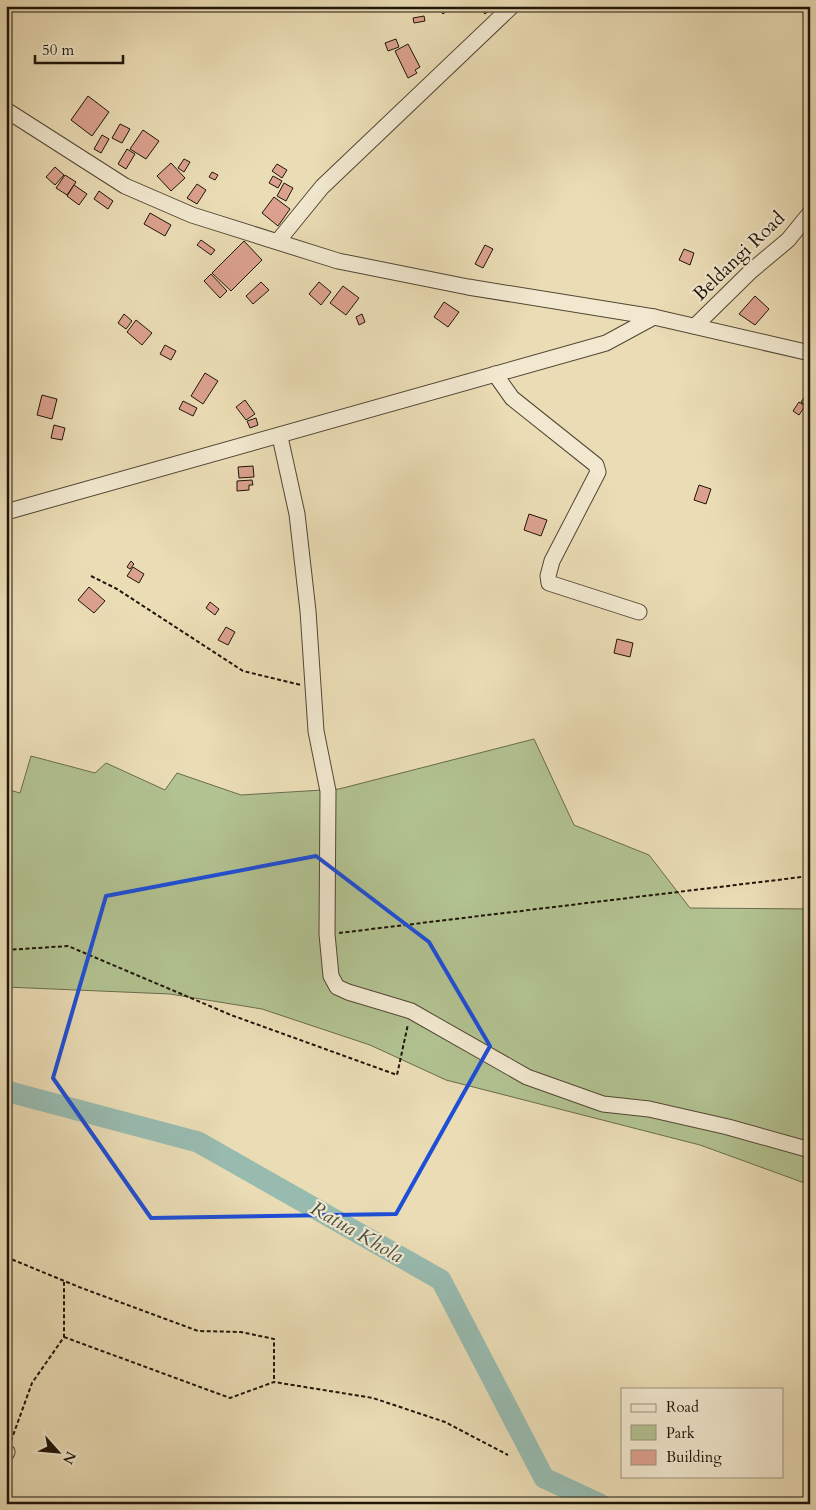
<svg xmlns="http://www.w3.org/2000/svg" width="816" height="1510" font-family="Cardo,serif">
<rect width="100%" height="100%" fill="#eadcb5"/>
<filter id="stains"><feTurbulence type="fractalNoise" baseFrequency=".004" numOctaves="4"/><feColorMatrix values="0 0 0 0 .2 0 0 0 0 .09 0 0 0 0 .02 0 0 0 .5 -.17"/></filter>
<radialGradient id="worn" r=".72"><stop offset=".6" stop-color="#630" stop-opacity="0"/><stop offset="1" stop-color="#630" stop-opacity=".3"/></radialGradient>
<!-- green -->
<polygon fill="#b2c291" stroke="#686c4c" points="534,739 574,825 649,855 690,908 810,909 810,1185 700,1145 446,1080 370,1045 262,1009 170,994 6,987 6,789 20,793 31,756 95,773 106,763 165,790 177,773 241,795 339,789"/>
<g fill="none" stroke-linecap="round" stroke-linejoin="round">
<!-- river -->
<polyline stroke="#98bbb0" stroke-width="21" points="6,1091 198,1142 441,1280 544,1478 600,1504"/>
</g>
<!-- building -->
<g fill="#dba18e" stroke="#1f1508">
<polygon points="441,6 453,6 443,14 438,8"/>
<polygon points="478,6 492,6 493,7 485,14"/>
<polygon points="424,16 425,21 414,23 413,18"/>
<polygon points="396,39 399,47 388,51 385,43"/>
<polygon points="408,44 420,67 415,70 417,73 408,78 395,51"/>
<polygon points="88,96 109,112 92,136 71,120"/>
<polygon points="120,124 130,129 122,143 112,138"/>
<polygon points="143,130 159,141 146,159 130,149"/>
<polygon points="102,135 109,139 101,153 94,149"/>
<polygon points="810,142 810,154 804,147"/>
<polygon points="127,149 135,154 126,169 118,164"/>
<polygon points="184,159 190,162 184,172 178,168"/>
<polygon points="171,163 185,178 171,191 157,176"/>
<polygon points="277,164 287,170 282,178 272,171"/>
<polygon points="810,164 810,174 805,168"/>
<polygon points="55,167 64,175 55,185 46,177"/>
<polygon points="212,172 218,175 215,180 209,177"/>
<polygon points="65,175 76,182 67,195 56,188"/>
<polygon points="273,176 282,181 278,188 269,183"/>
<polygon points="284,183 293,188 286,201 277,196"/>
<polygon points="197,184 206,190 197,204 187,198"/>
<polygon points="74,185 87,194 79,205 67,196"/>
<polygon points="99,191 113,201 108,209 94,199"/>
<polygon points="274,197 290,209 278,226 262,213"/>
<polygon points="150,213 171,225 165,236 144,224"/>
<polygon points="201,240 215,250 211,255 197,245"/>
<polygon points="244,241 262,260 231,291 212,273"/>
<polygon points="485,245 493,249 483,268 475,264"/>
<polygon points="684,249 694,253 690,265 679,260"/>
<polygon points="211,274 227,291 220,298 204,281"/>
<polygon points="261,282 269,290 253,304 246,296"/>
<polygon points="319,282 331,292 321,305 309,294"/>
<polygon points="343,286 359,298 346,315 330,303"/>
<polygon points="755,296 769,309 755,325 739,314"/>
<polygon points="444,302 459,312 448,327 434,317"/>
<polygon points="124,314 132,321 126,329 118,323"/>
<polygon points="362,314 365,322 359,325 356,317"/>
<polygon points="136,320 152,333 142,345 127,332"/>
<polygon points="165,345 176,351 171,360 160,354"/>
<polygon points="205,373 218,381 203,404 191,396"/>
<polygon points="808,392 810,393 810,408 801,402"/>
<polygon points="42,395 57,399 52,419 37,415"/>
<polygon points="245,400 255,414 246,420 236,407"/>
<polygon points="183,401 197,408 193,416 179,409"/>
<polygon points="799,402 805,406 799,415 793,411"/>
<polygon points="256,418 258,425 250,428 247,421"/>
<polygon points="54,425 65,428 62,440 51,438"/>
<polygon points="253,466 254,477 239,478 238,467"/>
<polygon points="252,480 253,485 249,485 249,490 237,491 237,481"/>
<polygon points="699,485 711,489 706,504 694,500"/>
<polygon points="529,514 547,520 541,536 524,530"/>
<polygon points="131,561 134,564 130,569 127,567"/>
<polygon points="133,567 144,574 139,583 127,576"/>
<polygon points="89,587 105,601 94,613 78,600"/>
<polygon points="210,602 219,609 215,615 206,608"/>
<polygon points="226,627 235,632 228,645 218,640"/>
<polygon points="617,639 633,643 630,657 614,653"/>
</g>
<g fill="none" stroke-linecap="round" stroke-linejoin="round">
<!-- minor casing -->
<g stroke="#524733" stroke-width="17">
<g id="minor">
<polyline points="6,110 125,186 192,215 338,261 468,287 654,317 810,353"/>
<polyline points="278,241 322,187 512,6"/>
<polyline points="695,326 751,271 788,240 810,213"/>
<polyline points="495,374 512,398 596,465 598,472 552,561 548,576 549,583 639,612"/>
<polyline points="280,437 297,514 308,611 316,731 328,791 327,934 331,976 337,987 348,992 411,1011 527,1077 603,1104 649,1109 728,1127 810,1150"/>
<polyline points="6,512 606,343 654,317"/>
<polyline points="6,1454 7,1452"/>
</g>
</g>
<!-- path -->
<g stroke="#1f1508" stroke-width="2" stroke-dasharray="4 2.5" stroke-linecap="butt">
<polyline points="91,576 117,589 243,671 301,685"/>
<polyline points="339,933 810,876"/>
<polyline points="6,950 68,946 231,1015 397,1075 408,1024"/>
<polyline points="6,1257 79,1287 198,1331 241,1332 274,1339 274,1382"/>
<polyline points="64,1337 230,1398 274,1382 373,1398 445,1422 508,1455"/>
<polyline points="11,1441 32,1383 64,1337 64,1282"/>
</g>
<!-- minor -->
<use href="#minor" stroke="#f1e8cf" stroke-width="15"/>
</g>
<!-- marked area -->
<path fill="none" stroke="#1d4ed8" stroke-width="4" stroke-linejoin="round" d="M 316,856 L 429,942 L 490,1046 L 396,1214 L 151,1218 L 53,1078 L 106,896 Z"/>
<g text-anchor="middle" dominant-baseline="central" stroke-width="4.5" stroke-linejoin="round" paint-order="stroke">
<!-- street labels -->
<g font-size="19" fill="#1f1508" stroke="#f1e8cf">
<text transform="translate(739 256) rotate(-44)">Beldangi Road</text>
</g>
<!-- water labels -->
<g font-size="20" font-style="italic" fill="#494f43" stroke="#f1e8cf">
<text transform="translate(357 1232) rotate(30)">Ratua Khola</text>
</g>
</g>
<!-- margin -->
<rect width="816" height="1510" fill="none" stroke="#eadcb5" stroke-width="25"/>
<rect x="8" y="8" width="801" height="1495" fill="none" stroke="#1f1508" stroke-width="2.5"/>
<rect x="12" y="12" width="791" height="1485" fill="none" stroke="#1f1508"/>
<!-- legend -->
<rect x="621" y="1388" width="162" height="90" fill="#f1e8cf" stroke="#9d947f"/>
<rect x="631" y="1404" width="25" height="8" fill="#f1e8cf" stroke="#9d947f"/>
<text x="666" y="1412" font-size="15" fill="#1f1508">Road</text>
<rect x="631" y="1425" width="25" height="15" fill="#b2c291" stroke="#9d947f"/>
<text x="666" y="1438" font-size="15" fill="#1f1508">Park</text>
<rect x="631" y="1450" width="25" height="15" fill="#dba18e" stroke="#9d947f"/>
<text x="666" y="1462" font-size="15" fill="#1f1508">Building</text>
<!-- north arrow -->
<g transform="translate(58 1452) rotate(117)" stroke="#f1e8cf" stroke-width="4" paint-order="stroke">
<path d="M0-4L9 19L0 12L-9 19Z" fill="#1f1508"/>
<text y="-8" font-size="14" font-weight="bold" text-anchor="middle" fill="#1f1508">N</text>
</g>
<!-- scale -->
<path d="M35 55v8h88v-8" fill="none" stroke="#1f1508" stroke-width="2.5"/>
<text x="42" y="55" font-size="15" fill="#1f1508" stroke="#f1e8cf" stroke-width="4" paint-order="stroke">50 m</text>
<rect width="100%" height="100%" filter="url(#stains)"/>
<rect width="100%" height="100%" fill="url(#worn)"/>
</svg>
